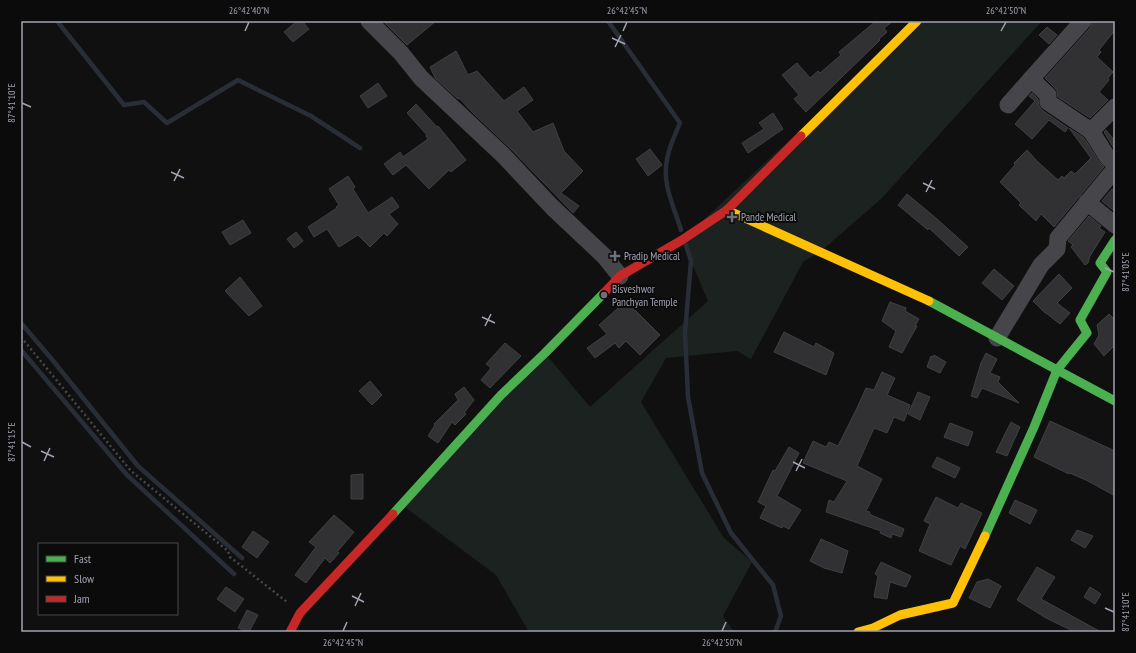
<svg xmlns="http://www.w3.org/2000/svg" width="1136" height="653" font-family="'PT Sans Narrow',sans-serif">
<rect width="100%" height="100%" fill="#101011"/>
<!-- green -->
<polygon fill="#1c221f" points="917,21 1042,21 881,199 820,252 803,262 751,359 737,351 666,358 641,402 724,538 752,562 723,616 734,632 529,632 496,575 402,505 545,353 590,407 708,301 682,240"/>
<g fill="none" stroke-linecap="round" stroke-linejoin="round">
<!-- stream -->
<g stroke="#292e36" stroke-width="4.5">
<polyline points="57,21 124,105 144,102 167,123 238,80 311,116 360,148"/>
<path d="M 608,21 L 680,123 C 674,137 667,152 666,167 C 664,188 675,210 681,230"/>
<polyline points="686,245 691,261 685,333 688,397 702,473 731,533 773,585 781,616 775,632"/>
<polyline points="21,323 50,357 138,466 242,558"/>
<polyline points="21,350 127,475 234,574"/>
</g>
</g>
<!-- building -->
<g fill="#313133" stroke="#404044">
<polygon points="297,21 302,21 309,29 293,42 284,32"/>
<polygon points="383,21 436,21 407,45"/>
<polygon points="876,21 893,21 884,28 887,32 879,39 880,40 806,112 794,99 799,95 782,75 797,63 810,78 818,71 820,73 841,55 839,52"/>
<polygon points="1093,21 1115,21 1115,30 1099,50 1101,52 1097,57 1113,72 1108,78 1109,80 1099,92 1108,100 1090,118 1058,97 1057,91 1055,88 1045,78 1090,28"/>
<polygon points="1047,27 1057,35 1049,44 1039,35"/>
<polygon points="456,51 468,75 477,71 504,101 524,87 533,100 517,111 533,132 553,123 564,151 583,171 561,193 579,206 573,213 511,149 473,113 459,98 458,99 435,78 430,67"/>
<polygon points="378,83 387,96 368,108 360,96"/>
<polygon points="1032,93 1038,99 1039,106 1042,110 1068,128 1065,132 1049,120 1032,139 1015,124 1035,101 1029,96"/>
<polygon points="416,104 437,127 438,126 466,160 451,172 449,170 429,189 406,165 393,175 384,164 400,152 403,157 428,139 426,136 427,135 407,113"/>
<polygon points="773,113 783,129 748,153 742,143 764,129 759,123"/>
<polygon points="1069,128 1084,138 1100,163 1104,167 1054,227 1041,214 1036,221 1019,205 1021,203 1000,182 1015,165 1014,163 1027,150 1038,162 1058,180 1062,176 1064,178 1071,171 1075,174 1091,158"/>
<polygon points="1106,130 1115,141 1115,150 1104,132"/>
<polygon points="650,149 662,165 648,176 636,159"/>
<polygon points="348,176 355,187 353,189 368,213 392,197 399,207 389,214 398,224 387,236 384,233 370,247 358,235 339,247 327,229 314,237 308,227 337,208 336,207 339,205 329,189"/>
<polygon points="1112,189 1115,192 1115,208 1113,210 1102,201"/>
<polygon points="907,194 937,219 968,247 959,256 929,228 928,230 898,205"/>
<polygon points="1089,216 1101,226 1099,228 1105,232 1090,256 1088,263 1085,265 1071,247 1073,245 1068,241"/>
<polygon points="243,220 251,233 230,245 222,232"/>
<polygon points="296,232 303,241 294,248 287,239"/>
<polygon points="994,269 1014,286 1002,300 982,283"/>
<polygon points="1059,274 1072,288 1057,303 1070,313 1060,324 1046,313 1045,313 1033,301"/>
<polygon points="240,277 262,306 249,316 225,291"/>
<polygon points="626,301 660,335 640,355 626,341 619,348 615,343 595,358 587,348 607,334 599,325"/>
<polygon points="890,302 906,308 905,311 919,319 915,326 917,326 902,353 889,347 896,331 882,321"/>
<polygon points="1109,314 1115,320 1115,345 1104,356 1094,344 1099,335 1097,325"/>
<polygon points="784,332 814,347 816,343 834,353 826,375 774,352"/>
<polygon points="505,343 521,356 490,388 481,380 491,368 486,364"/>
<polygon points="986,353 997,359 990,373 1000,377 998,382 1019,403 982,388 977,398 971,396 981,363"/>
<polygon points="934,355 946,362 940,373 927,367 931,356 933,357"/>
<polygon points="882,372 895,378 887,395 910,405 904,421 894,417 887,433 874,428 857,466 882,479 866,511 870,512 869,514 904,529 901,537 892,534 891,538 880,533 881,531 826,512 829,500 834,502 847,481 803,463 813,441 826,447 829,442 838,446 857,408 866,388 874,390"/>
<polygon points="370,381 382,395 372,405 359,391"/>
<polygon points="464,387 474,400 464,413 466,414 455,425 452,422 438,443 428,436 435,425 434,424 458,400 455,394"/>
<polygon points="918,392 930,397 920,420 908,414"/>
<polygon points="1050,421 1115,451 1115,496 1088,481 1070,473 1069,474 1034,457"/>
<polygon points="1011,422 1020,427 1007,456 996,452"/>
<polygon points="950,423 973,432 968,446 944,437"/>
<polygon points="789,447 799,453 777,496 801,510 789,529 783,526 782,528 760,518 766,506 758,502 773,470 775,471"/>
<polygon points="937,457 960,468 955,478 932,467"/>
<polygon points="363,474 363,499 351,499 351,475"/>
<polygon points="936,497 958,508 961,503 982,513 965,549 960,546 951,565 919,551 930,524 924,521"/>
<polygon points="1015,500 1037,510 1030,524 1009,513"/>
<polygon points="334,515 354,532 337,552 339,553 330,563 325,558 306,583 295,575 316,547 309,542"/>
<polygon points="1077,530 1093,536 1085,548 1071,540"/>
<polygon points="253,531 269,542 257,558 242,547"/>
<polygon points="821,539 848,551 842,573 824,568 810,561"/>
<polygon points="881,562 911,576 906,587 890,582 887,599 874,597 878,576 875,574"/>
<polygon points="1037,567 1055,577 1041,599 1101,632 1075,632 1046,618 1017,600"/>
<polygon points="988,579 1001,586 990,608 969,598 977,582"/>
<polygon points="226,587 244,599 235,612 217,599"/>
<polygon points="1090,587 1101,594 1095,604 1084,597"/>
<polygon points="247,610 258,615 249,632 238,628"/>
</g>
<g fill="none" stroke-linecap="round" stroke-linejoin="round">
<!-- path -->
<polyline stroke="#48484b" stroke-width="2.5" stroke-dasharray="2 3" stroke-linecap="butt" points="21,337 131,471 228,551 230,557 287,602"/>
<!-- street -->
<g stroke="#46464a" stroke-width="17">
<polyline points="369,21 401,53 421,78 504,156 552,207 604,256 620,276"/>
<polyline points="1031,79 1083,21"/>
<polyline points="1008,105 1031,79 1048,95 1048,102 1091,131 1108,158 1115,163"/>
<polyline points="1091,131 1115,107"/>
<polyline points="1087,202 1115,225"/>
<polyline points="997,338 1041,265 1057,249 1058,238 1115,169"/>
</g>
<!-- fast -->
<g stroke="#4caf50" stroke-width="9">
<polyline points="929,301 1115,401"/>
<polyline points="393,514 501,395 545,353 604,293"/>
<polyline points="985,536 1034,427 1057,370 1087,333 1080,320 1107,272 1100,263 1115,240"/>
</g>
<!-- slow -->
<g stroke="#ffc107" stroke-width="9">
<polyline points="801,136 917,21"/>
<polyline points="727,210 929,301"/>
<polyline points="858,632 873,628 900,615 953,603 985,536"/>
</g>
<!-- jam -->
<g stroke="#c62828" stroke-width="9">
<polyline points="604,293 620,276 682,240 727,210 801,136"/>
<polyline points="290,632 300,613 393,514"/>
</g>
</g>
<!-- ticks -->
<path fill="none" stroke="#a2a3b1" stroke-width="1.5" d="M 245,31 L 249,22M 623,31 L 627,22M 1001,31 L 1006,22M 612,38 L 625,44M 615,47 L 621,35M 22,103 L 31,107M 171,172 L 184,178M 174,181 L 180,169M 923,183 L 935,189M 926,192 L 932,180M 1105,268 L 1114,272M 482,317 L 495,323M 485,326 L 491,314M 22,442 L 31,447M 41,451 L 54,457M 44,461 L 50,448M 793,462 L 805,468M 796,471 L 802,459M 352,596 L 364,602M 355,606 L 361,593M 1105,608 L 1114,612M 343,631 L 347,622M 722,631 L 726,622"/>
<!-- markers -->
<g fill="#6f7079" stroke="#0b0b0c" stroke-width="1.5">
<path d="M730 211h4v4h4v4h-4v4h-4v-4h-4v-4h4z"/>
<path d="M613 250h4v4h4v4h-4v4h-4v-4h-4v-4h4z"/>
<circle cx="604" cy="295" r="4"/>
</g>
<g text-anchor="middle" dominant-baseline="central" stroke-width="4" stroke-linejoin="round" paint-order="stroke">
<!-- poi labels -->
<g font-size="11" fill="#a2a3b1" stroke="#0b0b0c" text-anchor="start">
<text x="741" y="217">Pande Medical</text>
<text x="624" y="256">Pradip Medical</text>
<text x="612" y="289">Bisveshwor<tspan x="612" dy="13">Panchyan Temple</tspan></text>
</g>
</g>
<!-- border -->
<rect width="1136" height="653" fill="none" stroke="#0b0b0c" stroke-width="44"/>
<!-- legend -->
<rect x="38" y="543" width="140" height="72" fill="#0b0b0c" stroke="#47484e"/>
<rect x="46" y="556" width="20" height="6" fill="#4caf50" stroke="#47484e"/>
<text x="74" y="563" font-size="12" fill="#a2a3b1">Fast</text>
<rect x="46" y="576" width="20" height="6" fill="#ffc107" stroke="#47484e"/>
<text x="74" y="583" font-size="12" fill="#a2a3b1">Slow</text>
<rect x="46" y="596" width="20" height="6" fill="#c62828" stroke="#47484e"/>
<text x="74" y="603" font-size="12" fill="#a2a3b1">Jam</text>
<rect x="22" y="22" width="1092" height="609" fill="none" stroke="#a2a3b1" stroke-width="1.5"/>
<g font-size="10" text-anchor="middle" fill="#a2a3b1">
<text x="249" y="14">26°42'40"N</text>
<text x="627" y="14">26°42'45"N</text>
<text x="1006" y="14">26°42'50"N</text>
<text transform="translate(11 103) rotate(-90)" y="4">87°41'10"E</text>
<text transform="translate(1125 272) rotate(-90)" y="4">87°41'05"E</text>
<text transform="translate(11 442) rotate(-90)" y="4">87°41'15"E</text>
<text transform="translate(1125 612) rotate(-90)" y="4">87°41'10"E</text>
<text x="343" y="646">26°42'45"N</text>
<text x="722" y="646">26°42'50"N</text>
</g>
</svg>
